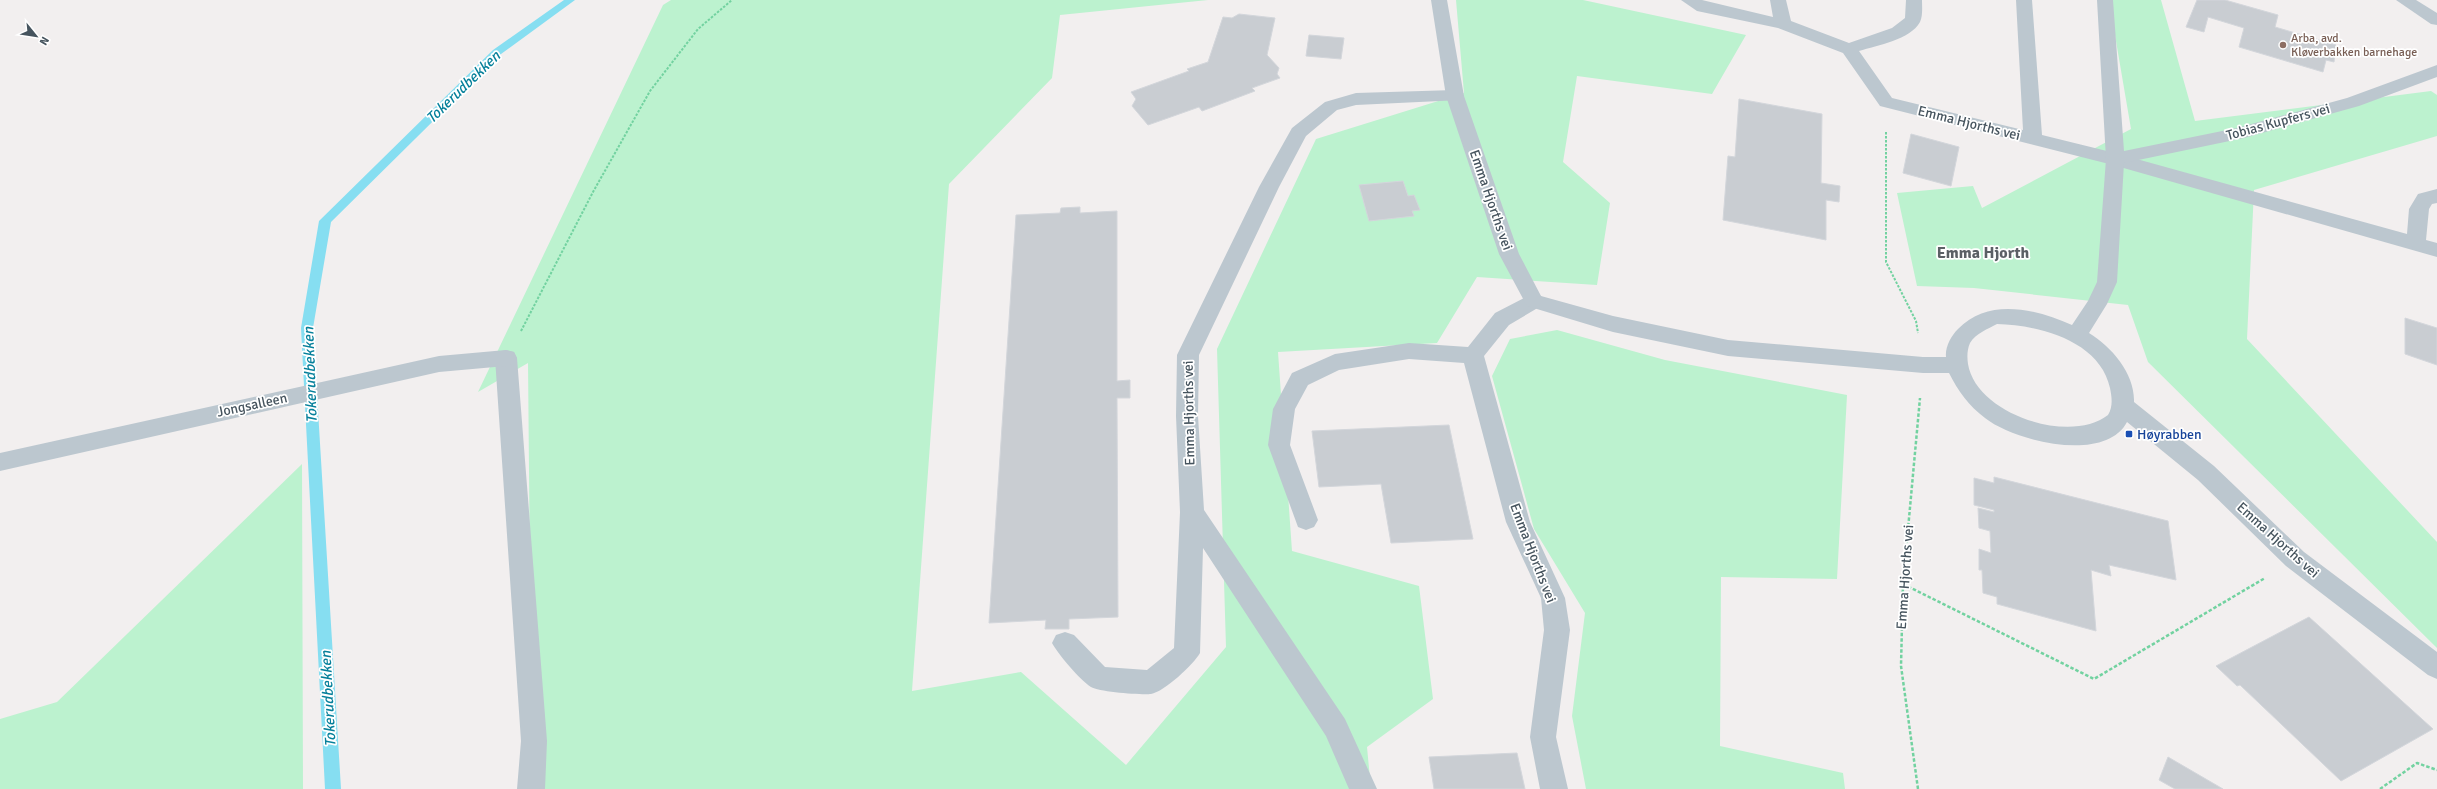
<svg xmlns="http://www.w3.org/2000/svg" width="2437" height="789" font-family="Signika,sans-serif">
<rect width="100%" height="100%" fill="#f2efef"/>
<!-- green -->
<g fill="#bcf2cf">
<polygon points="671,0 1208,0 1060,15 1052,78 949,184 912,691 1021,672 1126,765 1226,647 1217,349 1316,139 1464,93 1456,0 1583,0 1746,35 1712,94 1577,76 1563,162 1610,203 1597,285 1477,277 1437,343 1278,352 1292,551 1419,586 1433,699 1367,747 1371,789 532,789 528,363 478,392 663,5"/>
<polygon points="2109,0 2161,0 2195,121 2431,91 2437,95 2437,136 2254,190 2247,339 2437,542 2437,648 2148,362 2128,305 1974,288 1917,286 1897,193 1973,186 1982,208 2131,129"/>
<polygon points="1557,330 1665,360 1847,395 1837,579 1721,577 1720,746 1843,773 1845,789 1586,789 1572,716 1585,613 1534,529 1492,376 1510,339"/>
<polygon points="302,464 303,789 0,789 0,719 57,702"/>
</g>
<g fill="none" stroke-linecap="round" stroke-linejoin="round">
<!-- stream -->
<polygon fill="#86def1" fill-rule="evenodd" points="564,0 575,0 501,54 331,222 313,328 341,789 325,789 301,328 319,221 493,50"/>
</g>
<!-- building -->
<g fill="#c9cdd2" stroke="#d3d6db">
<polygon points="2197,0 2225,0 2278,15 2275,27 2336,45 2334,62 2326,60 2323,72 2239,47 2244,28 2208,17 2204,32 2186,27"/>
<polygon points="1239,14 1275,18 1267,55 1279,68 1277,74 1280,78 1252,88 1255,91 1202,111 1199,107 1148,125 1132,106 1136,99 1131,92 1189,71 1187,69 1208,62 1223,17 1232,18"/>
<polygon points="1309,35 1344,38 1341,59 1306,56"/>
<polygon points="1739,99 1822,114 1821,183 1840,186 1839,202 1826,200 1826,240 1723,220 1728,156 1735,157"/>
<polygon points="1911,134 1959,147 1951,186 1903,173"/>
<polygon points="1403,181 1408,196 1414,195 1420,210 1412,211 1414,216 1369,221 1359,185"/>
<polygon points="1080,207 1080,213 1117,211 1117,381 1130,380 1130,398 1117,398 1118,617 1069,619 1069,629 1045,629 1046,620 989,623 1016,215 1060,213 1061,208"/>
<polygon points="2405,318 2437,328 2437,365 2405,354"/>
<polygon points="1449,425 1473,539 1391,543 1381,484 1319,487 1312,431"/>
<polygon points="1994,477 2168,521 2176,580 2109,565 2111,576 2091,570 2096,631 1997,604 1997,597 1983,593 1982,570 1979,570 1979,549 1991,553 1990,531 1979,528 1978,508 1994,512 1994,510 1974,505 1974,478 1994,483"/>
<polygon points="2309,617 2433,729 2341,781 2240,685 2237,686 2216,666"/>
<polygon points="1517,753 1525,789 1434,789 1429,757"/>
<polygon points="2168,757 2223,789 2175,789 2159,780"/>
</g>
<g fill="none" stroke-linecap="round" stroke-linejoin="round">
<!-- path-far1 -->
<g stroke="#72d2a0" stroke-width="2" stroke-dasharray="2.5 1.5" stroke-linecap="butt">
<polyline points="1886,132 1886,262 1916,321 1918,333"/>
<polyline points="521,331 593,192 650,91 698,29 732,0"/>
</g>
<!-- path -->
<g stroke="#72d2a0" stroke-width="2.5" stroke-dasharray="3.5 2" stroke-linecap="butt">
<polyline points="1903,584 2094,679 2265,578"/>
<polyline points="1918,789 1901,666 1903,584 1920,398"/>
<polyline points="2380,789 2417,763 2437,770"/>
</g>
<!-- service -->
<g fill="#bcc7cf" fill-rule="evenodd">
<path d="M 1681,0 L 1702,0 L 1773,17 L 1770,0 L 1786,0 L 1791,21 L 1849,43 L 1892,28 L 1905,18 L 1906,0 L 1922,0 C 1922,6 1923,16 1920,22 C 1910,40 1878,45 1859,51 L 1892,98 L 2023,130 L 2016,0 L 2032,0 L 2042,135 L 2115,153 L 2407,234 L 2409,209 L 2418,194 L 2437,189 L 2437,203 L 2432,204 L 2429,209 L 2426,240 L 2437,243 L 2437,257 L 2113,165 L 1880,106 L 1843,53 L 1778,28 L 1697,11 Z"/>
<path d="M 1455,90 L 1461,92 L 1464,96 L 1461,100 L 1356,105 L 1337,110 L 1306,136 L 1279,187 L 1199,355 L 1198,416 L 1204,510 L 1345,719 L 1377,789 L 1349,789 L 1326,736 L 1203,548 L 1200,653 C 1194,664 1164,692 1151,694 C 1141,695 1099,692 1091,687 C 1080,680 1058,654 1052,643 L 1056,635 L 1065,632 L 1074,635 L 1105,667 L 1147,670 L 1174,648 L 1180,512 L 1176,416 L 1177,355 L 1259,187 L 1292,128 L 1325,102 L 1356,93 Z"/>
<polygon points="1534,293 1541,296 1544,301 1541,306 1509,325 1484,356 1530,522 1565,598 1570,630 1556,737 1568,789 1540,789 1530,737 1544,630 1541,598 1506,522 1464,363 1409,359 1339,370 1308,385 1295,409 1290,445 1318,520 1314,527 1306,530 1298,527 1268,445 1273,409 1292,373 1335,354 1409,343 1468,347 1495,313"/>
<polygon points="506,350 514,352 517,358 547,741 545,789 517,789 521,741 495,358 498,352"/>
</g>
<!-- minor -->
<g fill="#bcc7cf" fill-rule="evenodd">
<path d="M 1431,0 L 1447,0 L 1464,96 L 1519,254 L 1541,296 L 1613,316 L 1728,340 L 1923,357 L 1946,357 C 1945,347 1951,336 1958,329 C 1989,297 2035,309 2072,325 L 2088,301 L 2097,282 L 2106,159 L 2097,0 L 2113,0 L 2124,151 L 2237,128 L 2347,98 L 2437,65 L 2437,77 L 2359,106 L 2244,138 L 2124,163 L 2117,282 L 2107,304 L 2089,333 C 2112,347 2135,374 2134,402 L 2214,466 L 2304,552 L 2437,652 L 2437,679 L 2428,675 L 2286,566 L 2198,480 L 2127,422 C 2105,464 2014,441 1985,418 C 1969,406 1958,391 1949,373 L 1923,373 L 1728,356 L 1613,332 L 1527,306 L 1499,254 L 1446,96 ZM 1997,324 C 2039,325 2100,341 2110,388 C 2112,398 2113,407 2108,415 C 2070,445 1976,414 1968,364 C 1967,357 1967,350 1970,343 C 1976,333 1988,329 1997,324 Z"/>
<polygon points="2396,0 2416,0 2437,13 2437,25 2431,24"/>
<polygon points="506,350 514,352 517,358 514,364 506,366 439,372 0,471 0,453 439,356"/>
</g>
</g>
<!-- markers -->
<circle fill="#8d6e63" stroke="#fff" stroke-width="1.5" cx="2283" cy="45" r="4"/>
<rect fill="#1a4fb4" stroke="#fff" stroke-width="1.5" x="2125" y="430" width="8" height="8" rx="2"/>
<g text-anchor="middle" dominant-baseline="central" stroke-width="3.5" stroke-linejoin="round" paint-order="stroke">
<!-- far-education labels -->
<g font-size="12" fill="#785e54" stroke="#fff" text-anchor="start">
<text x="2291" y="38">Arba, avd.<tspan x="2291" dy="14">Kløverbakken barnehage</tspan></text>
</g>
<!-- street labels -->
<g font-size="14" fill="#46545e" stroke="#fff">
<text transform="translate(2278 122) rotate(-15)">Tobias Kupfers vei</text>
<text transform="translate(1969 123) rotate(14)">Emma Hjorths vei</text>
<text transform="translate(1491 200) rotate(71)">Emma Hjorths vei</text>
<text transform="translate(252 405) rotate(-12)">Jongsalleen</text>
<text transform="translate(1189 413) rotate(-91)">Emma Hjorths vei</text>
<text transform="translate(2278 540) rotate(42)">Emma Hjorths vei</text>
<text transform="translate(1533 553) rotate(69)">Emma Hjorths vei</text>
<text transform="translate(1905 577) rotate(-86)">Emma Hjorths vei</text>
</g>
<!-- transit labels -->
<g font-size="14" fill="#164399" stroke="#fff" text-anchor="start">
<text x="2137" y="434">Høyrabben</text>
</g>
<!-- water labels -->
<g font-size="15" font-style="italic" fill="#06809b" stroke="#fff">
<text transform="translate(463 87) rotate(-44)">Tokerudbekken</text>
<text transform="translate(310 375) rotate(-92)">Tokerudbekken</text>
<text transform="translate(328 699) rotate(-93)">Tokerudbekken</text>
</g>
<!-- quarter labels -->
<g font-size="16" font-weight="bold" fill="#5b6065" stroke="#fff">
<text x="1983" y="253">Emma Hjorth</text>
</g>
</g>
<!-- north arrow -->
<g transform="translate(36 36) rotate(120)" stroke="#ffffff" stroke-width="3" paint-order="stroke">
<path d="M0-3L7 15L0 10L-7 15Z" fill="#46545e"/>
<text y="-6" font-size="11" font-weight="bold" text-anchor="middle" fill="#46545e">N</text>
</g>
</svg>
